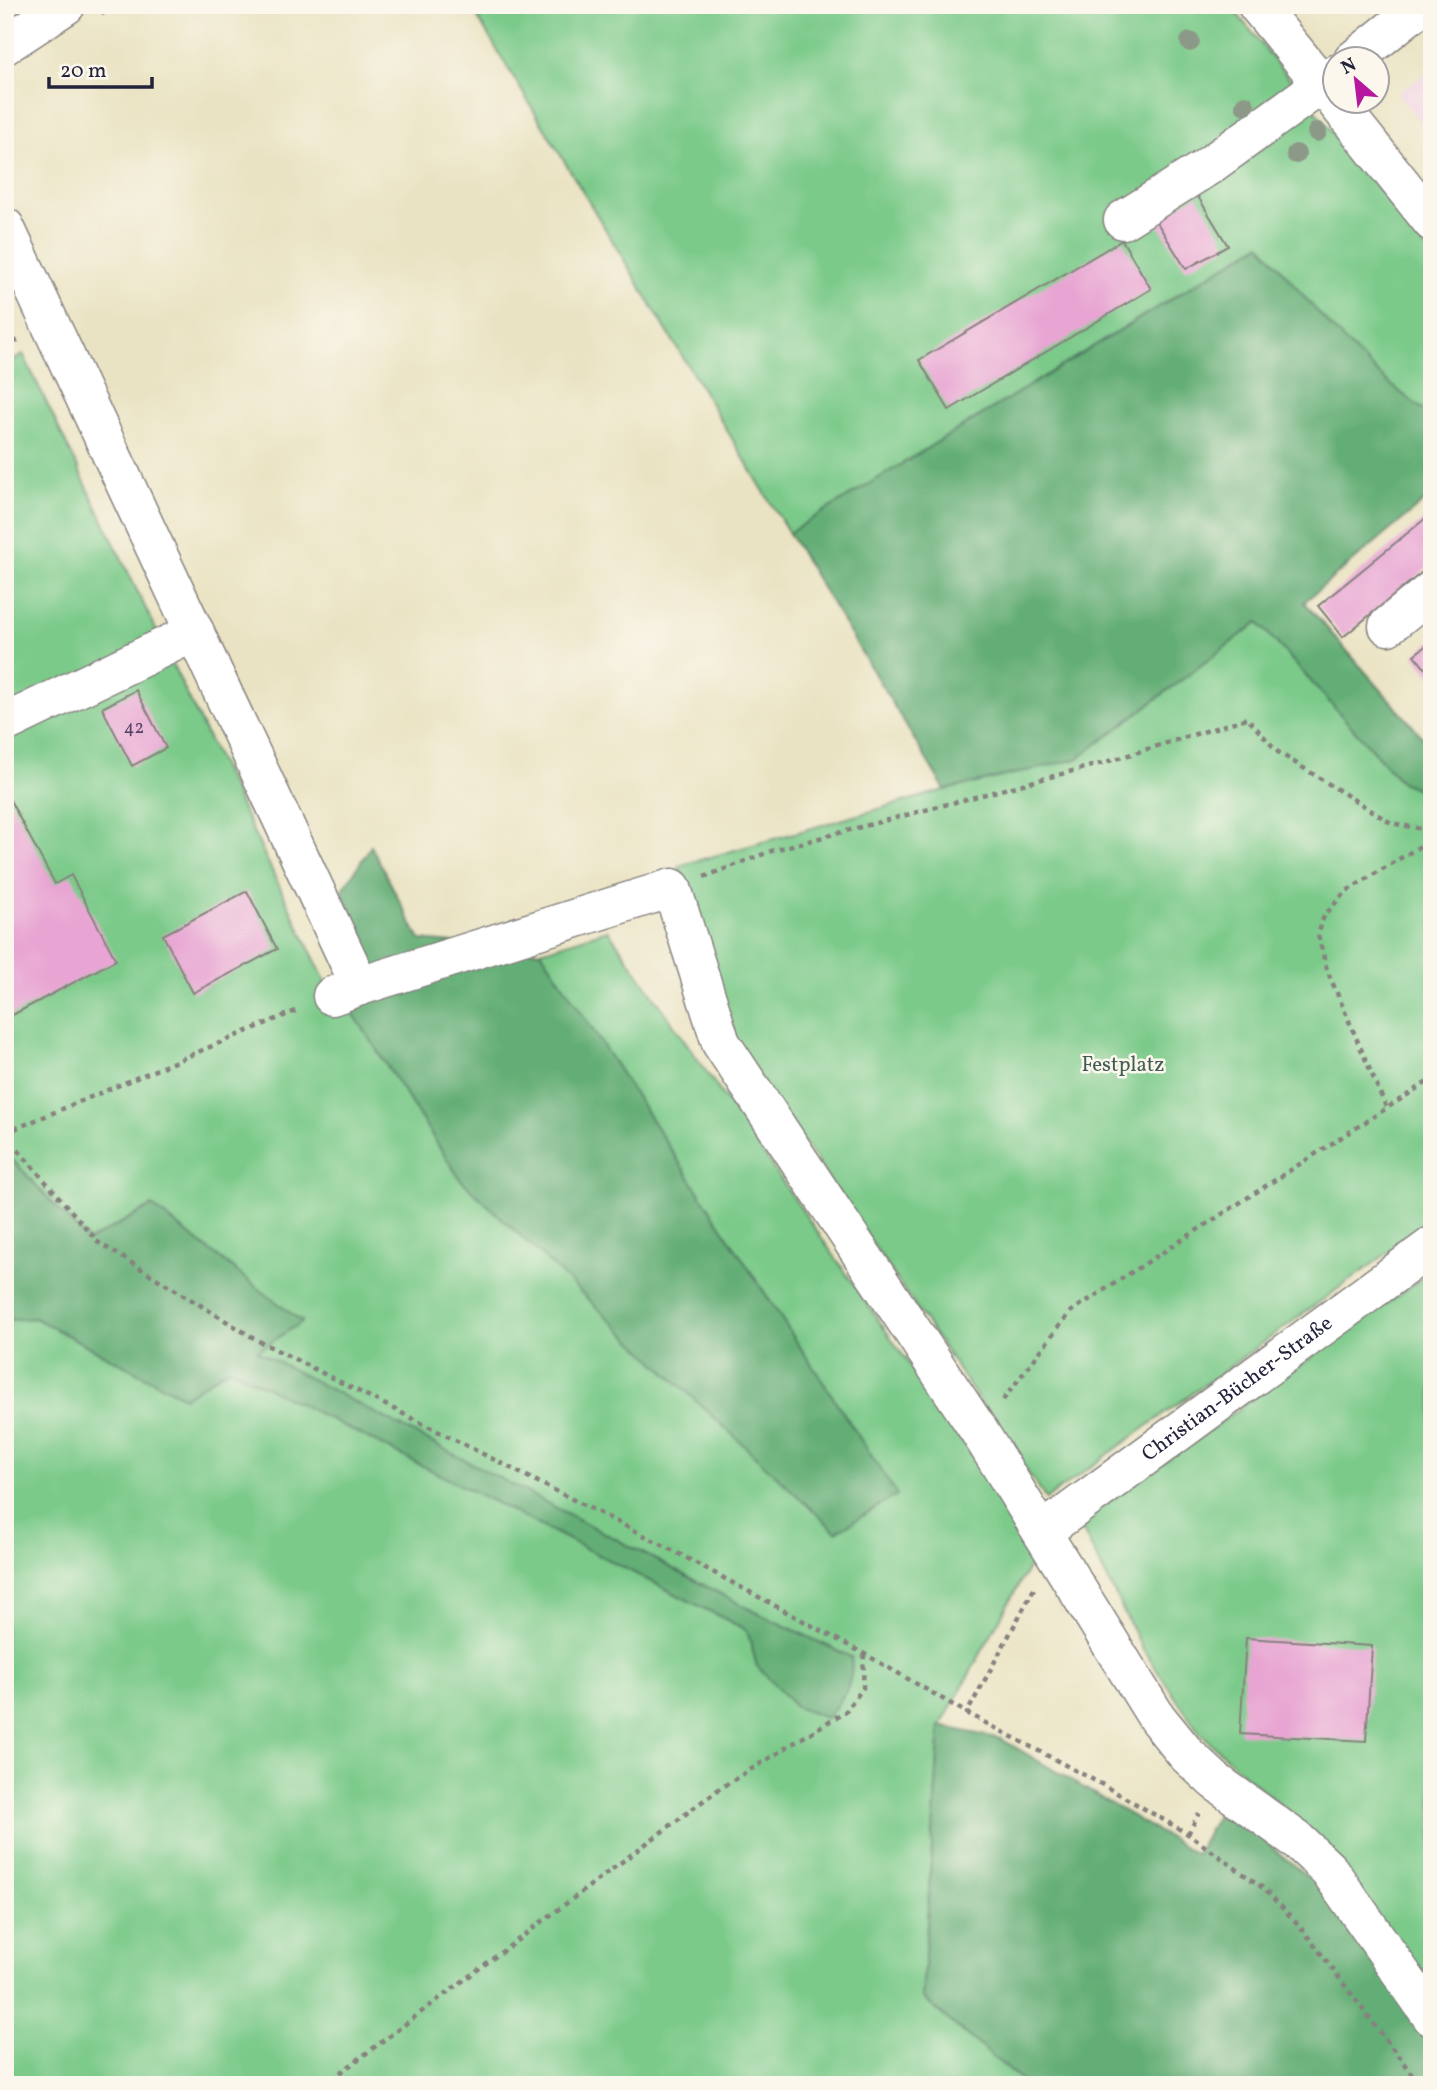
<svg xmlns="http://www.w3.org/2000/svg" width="1437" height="2090" font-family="Vollkorn,serif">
<rect width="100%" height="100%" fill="#fbf7ec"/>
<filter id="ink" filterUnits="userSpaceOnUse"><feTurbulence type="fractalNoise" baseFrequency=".0143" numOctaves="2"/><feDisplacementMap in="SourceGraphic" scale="14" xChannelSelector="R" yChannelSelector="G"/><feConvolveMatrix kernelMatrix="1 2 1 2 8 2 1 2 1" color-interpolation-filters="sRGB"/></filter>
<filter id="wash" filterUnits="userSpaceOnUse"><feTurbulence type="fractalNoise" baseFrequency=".00686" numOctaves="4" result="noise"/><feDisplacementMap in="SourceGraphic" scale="28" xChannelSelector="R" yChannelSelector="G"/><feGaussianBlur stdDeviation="1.57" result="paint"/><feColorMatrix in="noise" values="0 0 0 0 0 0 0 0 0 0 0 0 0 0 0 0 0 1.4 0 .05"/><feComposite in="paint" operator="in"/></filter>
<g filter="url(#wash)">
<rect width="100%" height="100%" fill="#eae3c3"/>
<!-- built -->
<polygon fill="#f1d0e3" points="1432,71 1432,136 1397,93"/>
<!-- green -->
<g fill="#7bca8a" stroke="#4e7662" stroke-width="2">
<path d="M 470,5 L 1230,5 L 1432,256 L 1432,416 C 1365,370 1311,307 1260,244 L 789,533 Z"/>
<polygon points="23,354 339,1010 350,1008 460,1179 896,1495 541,951 608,930 1038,1550 940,1727 922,1997 1027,2085 5,2085 5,1320 35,1318 184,1397 229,1368 747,1630 757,1666 851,1657 755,1612 256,1351 302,1321 88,1241 7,1154 5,1155 5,366"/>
<polygon points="1258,622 1401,782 1432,795 1432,1221 1046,1499 731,1035 679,866 945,790 1077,759"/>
<polygon points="1432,1271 1432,1987 1317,1837 1246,1776 1199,1732 1142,1648 1079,1523"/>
</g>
<!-- forest -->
<g fill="#64ae76" stroke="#436858" stroke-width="2">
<path d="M 1261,244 C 1311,307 1365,370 1432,416 L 1432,495 L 1304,602 L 1432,748 L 1432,795 L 1401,782 L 1258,622 L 1077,759 L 945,790 L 789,533 Z"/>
<polygon points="371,846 420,940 541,951 897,1495 836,1532 460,1179 350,1008 378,989 342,891"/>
<path d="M 7,1154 L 88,1241 L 152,1206 L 302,1322 L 257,1351 L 755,1612 L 851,1657 C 855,1683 842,1699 827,1718 L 795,1707 L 757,1666 L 747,1630 L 229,1368 L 184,1397 L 35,1318 L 5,1320 Z"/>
<polygon points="940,1726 1001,1739 1196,1854 1222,1806 1326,1892 1432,2041 1432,2085 1027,2085 922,1998"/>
</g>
<g id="blocks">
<!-- building -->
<g fill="#e8a5d3">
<polygon points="1197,195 1228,246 1186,269 1156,221"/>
<polygon points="1122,240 1151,289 949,410 919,360"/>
<polygon points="1432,513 1432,564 1343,637 1318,606"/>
<polygon points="1432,641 1432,677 1414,655"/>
<polygon points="136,690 166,748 132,766 102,708"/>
<polygon points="5,791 55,884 71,875 116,960 5,1019"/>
<polygon points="247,891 277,949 193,993 163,935"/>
<polygon points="1246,1638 1372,1646 1366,1741 1240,1734"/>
</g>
</g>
</g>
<g filter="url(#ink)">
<use href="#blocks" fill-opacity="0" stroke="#86827f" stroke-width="2"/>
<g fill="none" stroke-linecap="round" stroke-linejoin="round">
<!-- minor casing -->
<g stroke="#86827f" stroke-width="41">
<g id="minor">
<polyline points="1257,5 1336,101"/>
<polyline points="5,45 66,5"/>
<polyline points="1353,60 1418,8"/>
<polyline points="1336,102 1432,222"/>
<polyline points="1123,220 1207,167 1336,74"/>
<polyline points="5,227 360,986 332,996"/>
<polyline points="1388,626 1432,590"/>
<polyline points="5,723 195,632"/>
<polyline points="360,986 672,888 721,1043 979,1431 1157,1718 1187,1755 1215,1781 1297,1840 1329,1870 1432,2017"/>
<path id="s1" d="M 1042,1532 L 1432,1246"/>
</g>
</g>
<!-- path -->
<g stroke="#86827f" stroke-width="4.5" stroke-dasharray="5 5" stroke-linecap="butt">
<polyline points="102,14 114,5"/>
<polyline points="5,348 20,339"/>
<polyline points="704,877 774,850 1103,763 1247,718 1278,752 1391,823 1432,831"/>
<polyline points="1386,1107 1327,970 1318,935 1324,916 1345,892 1432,839"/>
<polyline points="5,1133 298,1010"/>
<polyline points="5,1135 99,1243 257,1340 657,1542 870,1657 967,1713"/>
<polyline points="1003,1400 1070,1312 1432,1079"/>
<polyline points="1034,1589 967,1713 1103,1785 1188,1834 1263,1888 1300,1926 1420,2085"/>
<polyline points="1188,1834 1199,1813"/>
<polyline points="324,2085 719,1789 846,1711 863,1688 864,1654"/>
</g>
<!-- minor -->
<use href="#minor" stroke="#fff" stroke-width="38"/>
</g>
<!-- trees -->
<g fill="#8d9988">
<circle cx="1190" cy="42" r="10"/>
<circle cx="1245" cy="105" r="10"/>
<circle cx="1317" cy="132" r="10"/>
<circle cx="1296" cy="154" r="10"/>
</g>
</g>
<g text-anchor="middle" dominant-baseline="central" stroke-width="5" stroke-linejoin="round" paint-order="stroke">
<!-- number labels -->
<g font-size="18" fill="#544361">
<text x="134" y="728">42</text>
</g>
<!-- park labels -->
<g font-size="21" fill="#415d57" stroke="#fbf7ec">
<text x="1123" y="1065">Festplatz</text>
</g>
<!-- street labels -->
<g font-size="21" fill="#22223b" stroke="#fbf7ec">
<text stroke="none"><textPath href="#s1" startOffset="242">Christian-Bücher-Straße</textPath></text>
</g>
</g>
<!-- margin -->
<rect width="1437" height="2090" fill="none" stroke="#fbf7ec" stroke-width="28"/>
<!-- north arrow -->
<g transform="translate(1356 80) rotate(332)"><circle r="33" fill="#fbf7ec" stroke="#a4a2a5" stroke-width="2"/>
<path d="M0-5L12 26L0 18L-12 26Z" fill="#b5179e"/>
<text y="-10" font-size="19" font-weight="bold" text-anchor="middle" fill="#22223b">N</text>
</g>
<!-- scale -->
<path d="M49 77v10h103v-10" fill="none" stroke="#22223b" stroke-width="3.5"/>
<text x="60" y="77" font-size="21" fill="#22223b" stroke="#fbf7ec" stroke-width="5" paint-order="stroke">20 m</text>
</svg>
